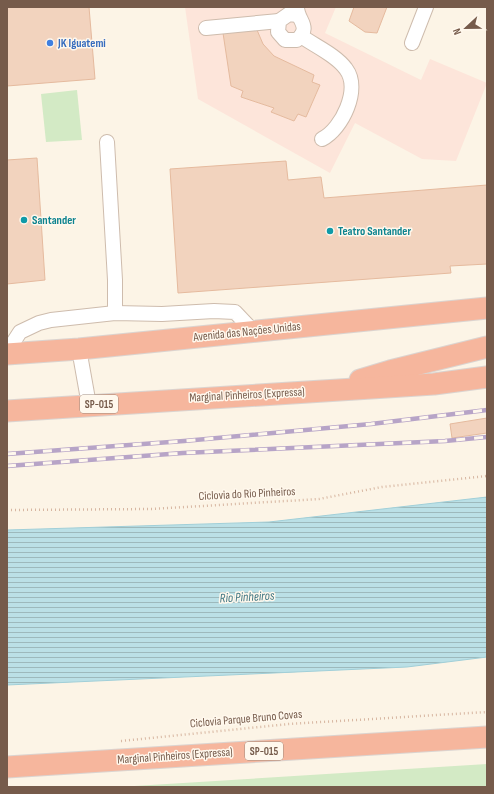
<svg xmlns="http://www.w3.org/2000/svg" width="494" height="794" font-family="'Sofia Sans Condensed',sans-serif">
<defs>
<pattern id="water-rules" width="6" height="5" patternUnits="userSpaceOnUse"><rect width="6" height="5" fill="#bbe0e6"/><path d="M0 2.5h6" fill="none" stroke="#9db9bc"/></pattern>
</defs>
<rect width="100%" height="100%" fill="#fcf4e6"/>
<!-- commercial -->
<path fill="#fde5da" fill-rule="evenodd" d="M 185,7 L 336,7 L 325,33 L 421,80 L 430,59 L 487,83 L 456,161 L 422,159 L 355,123 L 330,173 L 198,99 ZM 257,30 L 263,44 L 274,56 L 314,75 L 312,82 L 320,86 L 306,117 L 298,114 L 294,121 L 271,112 L 274,108 L 241,97 L 243,91 L 231,86 L 224,33 Z"/>
<!-- park -->
<g fill="#d3eac5">
<polygon points="77,90 82,140 46,142 41,94"/>
<polygon points="487,764 487,787 118,787"/>
</g>
<!-- water -->
<polygon fill="url(#water-rules)" stroke="#a1cfd8" points="487,497 487,657 407,667 7,685 7,530 269,522"/>
<!-- building -->
<g fill="#f2d3be" stroke="#e5ba9e">
<polygon points="7,7 89,7 95,79 7,86"/>
<polygon points="354,7 387,7 377,33 365,32 349,21"/>
<polygon points="257,30 263,44 274,56 314,75 312,82 320,85 306,117 298,114 294,121 271,112 274,108 241,97 243,91 231,86 223,33"/>
<polygon points="37,158 45,280 7,284 7,160"/>
<polygon points="286,161 288,180 321,177 324,198 487,185 487,264 450,266 451,273 178,293 170,169"/>
<polygon points="487,418 487,433 452,438 450,424"/>
</g>
<g fill="none" stroke-linecap="round" stroke-linejoin="round">
<!-- minor casing -->
<g stroke="#cebcad" stroke-width="16">
<g id="minor">
<path d="M 297,7 C 297,21 312,26 297,40 L 285,40 L 278,32 L 279,21 L 289,14 L 297,15"/>
<polyline points="206,28 279,21"/>
<path d="M 301,36 C 315,46 336,55 346,69 C 361,89 342,129 322,139"/>
<polyline points="412,43 426,7"/>
<polyline points="107,142 115,280 115,313"/>
<polyline points="79,349 89,405"/>
<polyline points="7,352 20,332 39,323 51,320 115,313 162,314 214,311 235,312 253,331"/>
</g>
</g>
<!-- highway casing -->
<g stroke="#dbd4d0" stroke-width="23">
<g id="highway">
<polyline points="7,354 79,349 487,308"/>
<polyline points="360,380 390,371 487,347"/>
<polyline points="7,411 434,384 487,377"/>
<polyline points="7,767 487,737"/>
</g>
</g>
<!-- path -->
<g stroke="#d7b6a1" stroke-width="2.5" stroke-dasharray="1 3" stroke-linecap="butt">
<polyline points="7,510 152,509 319,499 382,487 487,476"/>
<polyline points="121,741 289,724 487,712"/>
</g>
<!-- minor -->
<use href="#minor" stroke="#fff" stroke-width="14"/>
<!-- highway -->
<use href="#highway" stroke="#f6b69d" stroke-width="21"/>
<!-- rail casing -->
<g stroke="#b7a4c7" stroke-width="4.5">
<g id="rail">
<polyline points="7,454 184,441 371,424 487,410"/>
<polyline points="7,466 183,453 445,441 487,437"/>
</g>
</g>
<!-- rail -->
<use href="#rail" stroke="#fff8ed" stroke-width="3" stroke-dasharray="9" stroke-linecap="butt"/>
</g>
<!-- markers -->
<circle fill="#3f7fe0" stroke="#fff8ed" stroke-width="1.5" cx="50" cy="43" r="4"/>
<g fill="#0f9aa8" stroke="#fff8ed" stroke-width="1.5">
<circle cx="24" cy="220" r="4"/>
<circle cx="330" cy="231" r="4"/>
</g>
<g text-anchor="middle" dominant-baseline="central" stroke-width="3" stroke-linejoin="round" paint-order="stroke">
<!-- shield labels -->
<g fill="#fff8ed" stroke="#9f8a7c" stroke-width="1">
<rect x="80" y="395" width="38" height="18" rx="3"/>
<rect x="245" y="742" width="38" height="18" rx="3"/>
</g>
<g font-size="11" font-weight="bold" fill="#765b4b">
<text x="99" y="404">SP-015</text>
<text x="264" y="751">SP-015</text>
</g>
<!-- shop labels -->
<g font-size="12" font-weight="bold" fill="#366cbe" stroke="#fff8ed" text-anchor="start">
<text x="58" y="43">JK Iguatemi</text>
</g>
<!-- culture labels -->
<g font-size="12" font-weight="bold" fill="#0d838f" stroke="#fff8ed" text-anchor="start">
<text x="32" y="220">Santander</text>
<text x="338" y="231">Teatro Santander</text>
</g>
<!-- street labels -->
<g font-size="12" fill="#765b4b" stroke="#fff8ed">
<text transform="translate(247 332) rotate(-6)">Avenida das Nações Unidas</text>
<text transform="translate(247 395) rotate(-3)">Marginal Pinheiros (Expressa)</text>
<text transform="translate(247 494) rotate(-3)">Ciclovia do Rio Pinheiros</text>
<text transform="translate(246 719) rotate(-5)">Ciclovia Parque Bruno Covas</text>
<text transform="translate(175 756) rotate(-4)">Marginal Pinheiros (Expressa)</text>
</g>
<!-- water labels -->
<g font-size="13" font-style="italic" fill="#417783" stroke="#fff8ed">
<text transform="translate(247 597) rotate(-3)">Rio Pinheiros</text>
</g>
</g>
<!-- border -->
<rect width="494" height="794" fill="none" stroke="#765b4b" stroke-width="16"/>
<!-- north arrow -->
<g transform="translate(466 28) rotate(248)" stroke="#fff8ed" stroke-width="3" paint-order="stroke">
<path d="M0-3L7 15L0 10L-7 15Z" fill="#765b4b"/>
<text y="-6" font-size="11" font-weight="bold" text-anchor="middle" fill="#765b4b">N</text>
</g>
</svg>
